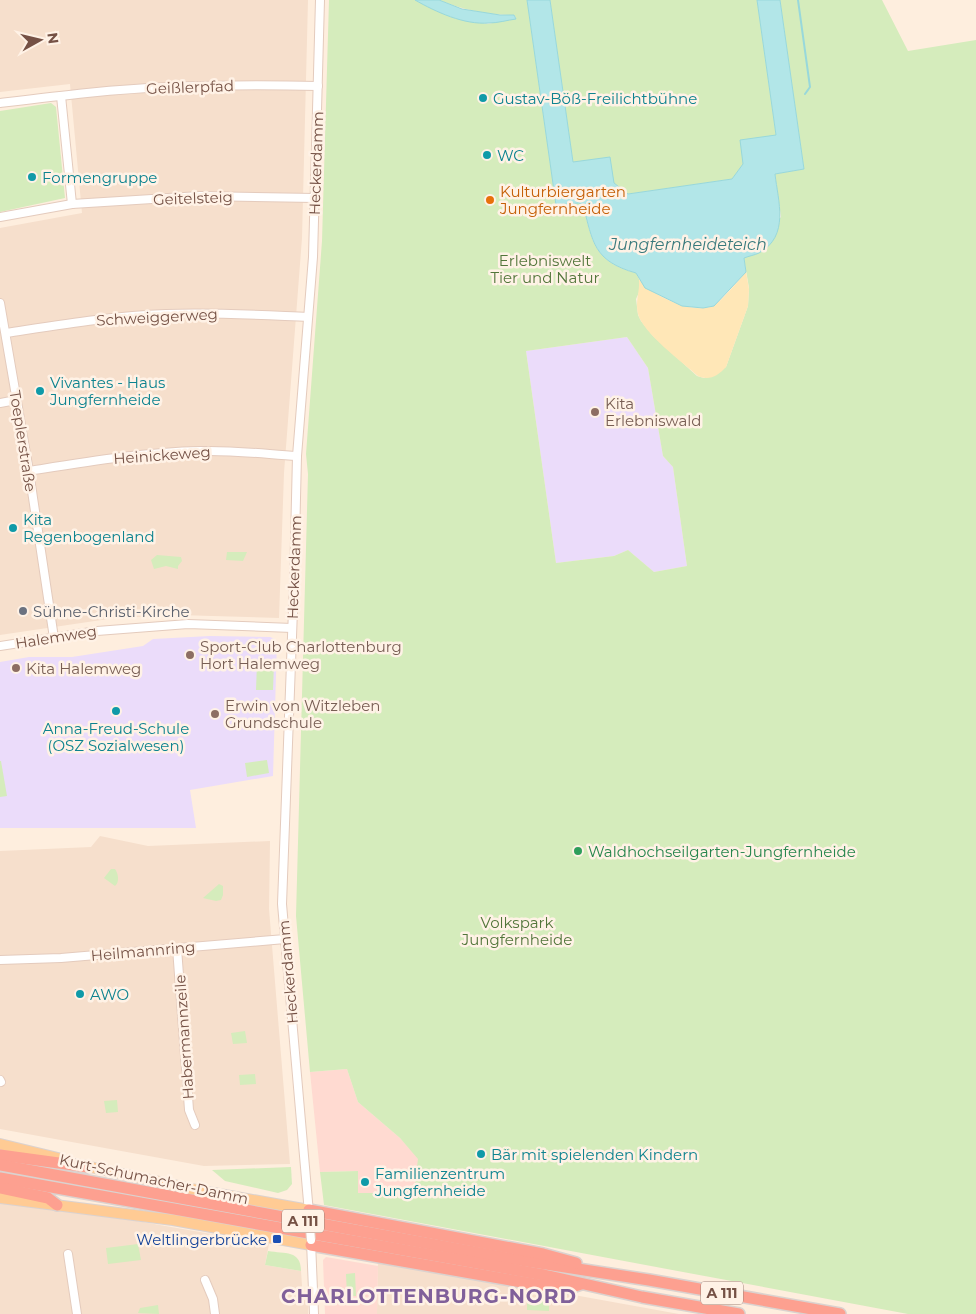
<svg xmlns="http://www.w3.org/2000/svg" width="976" height="1314" font-family="Montserrat,sans-serif">
<rect width="100%" height="100%" fill="#feeede"/>
<!-- residential -->
<g fill="#f6dfcc">
<polygon points="0,0 308,0 302,238 284,473 279,618 178,615 115,618 0,635 0,228 82,213 70,84 0,92"/>
<polygon points="100,836 148,846 270,841 269,909 290,1164 204,1166 0,1129 0,851 91,847"/>
<polygon points="0,1201 131,1220 269,1244 265,1265 301,1271 303,1300 308,1300 308,1314 0,1314"/>
<polygon points="378,1260 552,1291 679,1314 377,1314"/>
</g>
<!-- commercial -->
<g fill="#ffdad1">
<polygon points="347,1069 358,1102 400,1138 419,1159 415,1183 403,1195 358,1193 357,1171 320,1172 310,1072"/>
<polygon points="326,1257 378,1266 377,1314 325,1314 323,1260"/>
</g>
<!-- education -->
<g fill="#ebdcfa">
<polygon points="627,337 648,368 663,456 673,467 687,566 654,572 628,550 614,556 556,563 526,351"/>
<polygon points="210,636 270,637 275,639 277,642 273,776 190,790 196,828 0,828 0,662 29,657 72,657 143,646 153,639"/>
</g>
<!-- green -->
<g fill="#d5ecbc" fill-rule="evenodd">
<path d="M 329,0 L 415,0 L 454,18 L 470,21 L 488,24 L 516,18 L 514,15 C 488,15 463,10 439,0 L 527,0 L 556,205 L 579,203 L 583,205 C 592,242 594,262 636,273 L 639,279 L 640,290 L 636,299 L 638,315 L 641,321 L 653,336 L 697,376 L 704,378 L 726,367 L 748,306 L 749,288 L 744,258 L 781,217 L 775,174 L 804,169 L 780,0 L 882,0 L 908,51 L 976,40 L 976,1314 L 908,1314 L 324,1205 L 320,1172 L 358,1171 L 358,1193 L 403,1193 L 404,1195 L 415,1183 L 418,1159 L 400,1138 L 358,1102 L 347,1069 L 310,1072 L 296,916 L 308,474 L 306,454 L 322,241 ZM 627,337 L 648,368 L 663,456 L 673,467 L 687,566 L 654,572 L 628,550 L 614,556 L 556,563 L 526,351 Z"/>
<polygon points="550,0 757,0 776,135 743,164 732,179 628,194 614,183 573,163"/>
<polygon points="51,103 56,107 65,198 0,212 0,111"/>
<polygon points="227,552 247,552 243,561 226,560"/>
<polygon points="157,555 181,557 182,561 178,566 178,569 166,566 154,569 151,560"/>
<polygon points="257,663 274,663 273,690 256,690"/>
<polygon points="267,760 269,773 247,777 245,763"/>
<polygon points="0,761 1,761 7,796 0,797"/>
<path d="M 111,869 L 115,869 C 118,873 120,882 115,886 L 104,878 Z"/>
<polygon points="219,884 223,886 223,895 221,900 216,901 203,898"/>
<polygon points="245,1031 247,1043 233,1044 231,1033"/>
<polygon points="255,1074 256,1084 240,1085 239,1075"/>
<polygon points="117,1100 118,1112 106,1113 104,1101"/>
<polygon points="291,1167 292,1184 287,1190 278,1193 225,1181 212,1170"/>
<polygon points="138,1244 141,1260 108,1264 106,1248"/>
<path d="M 268,1251 C 285,1254 301,1250 301,1271 L 265,1265 Z"/>
<polygon points="355,1273 356,1296 347,1296 346,1274"/>
<polygon points="527,1298 549,1299 549,1311 527,1310"/>
<polygon points="158,1305 159,1314 138,1313 140,1308"/>
</g>
<!-- sand -->
<path fill="#ffe7b7" d="M 746,272 L 749,289 L 748,306 L 726,367 C 718,376 709,381 698,376 C 682,362 643,333 638,314 C 635,301 640,292 639,279 C 651,295 692,315 713,306 C 721,302 739,280 746,272 Z"/>
<!-- water -->
<g fill="#b2e6e8" stroke="#98d8db">
<path d="M 415,0 L 439,0 L 462,9 L 500,15 L 514,15 L 516,19 C 508,20 498,23 489,23 C 464,25 436,12 415,0 Z"/>
<path d="M 527,0 L 550,0 L 573,162 L 610,157 L 614,183 L 628,194 L 732,179 L 743,164 L 740,140 L 776,135 L 757,0 L 780,0 L 804,169 L 775,174 C 778,201 790,236 759,253 C 755,255 749,256 744,258 L 746,272 L 714,306 L 703,308 L 682,306 L 645,288 L 636,273 C 593,261 593,242 583,205 L 579,203 L 556,205 Z"/>
</g>
<g fill="none" stroke-linecap="round" stroke-linejoin="round">
<!-- stream -->
<polyline stroke="#98d8db" stroke-width="2" points="798,0 810,87 805,94"/>
<!-- minor casing -->
<g stroke="#e4cbbd" stroke-width="10">
<g id="minor">
<polyline points="61,96 72,204"/>
<path d="M 0,103 C 57,96 113,89 170,87 C 220,85 269,85 318,86"/>
<polyline points="0,217 72,204 200,196 315,198"/>
<polyline points="0,303 29,471 54,638"/>
<path d="M 6,333 C 59,325 112,316 166,314 C 213,312 261,315 308,317"/>
<polyline points="0,403 16,400"/>
<path d="M 29,471 C 85,462 143,452 201,451 C 233,450 265,454 297,456"/>
<polyline points="0,646 97,631 188,624 292,628"/>
<polyline points="177,948 188,1096 189,1110 195,1125"/>
<polyline points="0,960 61,958 285,939"/>
<polyline points="0,1080 1,1082"/>
<polyline points="309,1213 282,904 294,583 297,456 313,257 320,0"/>
<polyline points="311,1242 314,1314"/>
<polyline points="68,1254 77,1314"/>
<polyline points="205,1280 213,1299 215,1314"/>
</g>
</g>
<!-- major casing -->
<g stroke="#dbd2cf" stroke-width="12">
<g id="major">
<polyline points="0,1144 62,1159"/>
<polyline points="81,1165 197,1190 309,1210"/>
<polyline points="0,1198 173,1220 311,1245"/>
</g>
</g>
<!-- highway casing -->
<g stroke="#dbd2cf" stroke-width="14">
<g id="highway">
<polyline points="0,1155 88,1167"/>
<polyline points="0,1165 507,1258 649,1280 840,1314"/>
<polyline points="0,1178 544,1275 642,1297 739,1314"/>
<polyline points="0,1188 48,1198 57,1205"/>
<polyline points="309,1210 543,1254 576,1263"/>
<polyline points="311,1245 539,1285 569,1288 581,1284"/>
</g>
</g>
<!-- minor -->
<use href="#minor" stroke="#fff" stroke-width="8"/>
<!-- major -->
<use href="#major" stroke="#ffcb94" stroke-width="10"/>
<!-- highway -->
<use href="#highway" stroke="#fda090" stroke-width="11"/>
<!-- minor-bridge casing -->
<g stroke="#e4cbbd" stroke-width="10" stroke-linecap="butt">
<polyline id="minor-bridge" points="309,1216 311,1240"/>
</g>
<!-- minor-bridge -->
<use href="#minor-bridge" stroke="#fff" stroke-width="8"/>
</g>
<!-- markers -->
<g fill="#0f9aa8" stroke="#fff2e6" stroke-width="2">
<circle cx="483" cy="98" r="5"/>
<circle cx="487" cy="155" r="5"/>
<circle cx="32" cy="177" r="5"/>
<circle cx="40" cy="391" r="5"/>
<circle cx="13" cy="528" r="5"/>
<circle cx="116" cy="711" r="5"/>
<circle cx="80" cy="994" r="5"/>
<circle cx="481" cy="1154" r="5"/>
<circle cx="365" cy="1182" r="5"/>
</g>
<circle fill="#e8710a" stroke="#fff2e6" stroke-width="2" cx="490" cy="200" r="5"/>
<g fill="#8d6e63" stroke="#fff2e6" stroke-width="2">
<circle cx="595" cy="412" r="5"/>
<circle cx="190" cy="655" r="5"/>
<circle cx="16" cy="668" r="5"/>
<circle cx="215" cy="714" r="5"/>
</g>
<circle fill="#6b7280" stroke="#fff2e6" stroke-width="2" cx="23" cy="611" r="5"/>
<circle fill="#2e9e5b" stroke="#fff2e6" stroke-width="2" cx="578" cy="851" r="5"/>
<rect fill="#1a4fb4" stroke="#fff2e6" stroke-width="2" x="272" y="1234" width="10" height="10" rx="2.5"/>
<g text-anchor="middle" dominant-baseline="central" stroke-width="5" stroke-linejoin="round" paint-order="stroke">
<!-- shield labels -->
<g fill="#fff2e6" stroke="#9e8175" stroke-width="1">
<rect x="282" y="1209.5" width="42" height="23" rx="4"/>
<rect x="701" y="1281.5" width="42" height="23" rx="4"/>
</g>
<g font-size="14" font-weight="bold" fill="#755145">
<text x="303" y="1221">A 111</text>
<text x="722" y="1293">A 111</text>
</g>
<!-- street labels -->
<g font-size="15" fill="#755145" stroke="#fff2e6">
<text transform="translate(190 87) rotate(-2)">Geißlerpfad</text>
<text transform="translate(316 163) rotate(-88)">Heckerdamm</text>
<text transform="translate(193 198) rotate(-2)">Geitelsteig</text>
<text transform="translate(157 317) rotate(-3)">Schweiggerweg</text>
<text transform="translate(23 441) rotate(81)">Toeplerstraße</text>
<text transform="translate(162 455) rotate(-4)">Heinickeweg</text>
<text transform="translate(294 567) rotate(-88)">Heckerdamm</text>
<text transform="translate(56 637) rotate(-9)">Halemweg</text>
<text transform="translate(143 951) rotate(-5)">Heilmannring</text>
<text transform="translate(288 972) rotate(-95)">Heckerdamm</text>
<text transform="translate(184 1037) rotate(-94)">Habermannzeile</text>
<text transform="translate(154 1179) rotate(12)">Kurt-Schumacher-Damm</text>
</g>
<!-- culture labels -->
<g font-size="15" fill="#0d838f" stroke="#fff2e6" text-anchor="start">
<text x="493" y="98">Gustav-Böß-Freilichtbühne</text>
<text x="497" y="155">WC</text>
<text x="42" y="177">Formengruppe</text>
<text x="50" y="382">Vivantes - Haus<tspan x="50" dy="17">Jungfernheide</tspan></text>
<text x="23" y="519">Kita<tspan x="23" dy="17">Regenbogenland</tspan></text>
<text x="116" y="728" text-anchor="middle">Anna-Freud-Schule<tspan x="116" dy="17">(OSZ Sozialwesen)</tspan></text>
<text x="90" y="994">AWO</text>
<text x="491" y="1154">Bär mit spielenden Kindern</text>
<text x="375" y="1173">Familienzentrum<tspan x="375" dy="17">Jungfernheide</tspan></text>
</g>
<!-- food labels -->
<g font-size="15" fill="#c56008" stroke="#fff2e6" text-anchor="start">
<text x="500" y="191">Kulturbiergarten<tspan x="500" dy="17">Jungfernheide</tspan></text>
</g>
<!-- park labels -->
<g font-size="15" fill="#52763a" stroke="#fff2e6">
<text x="545" y="260">Erlebniswelt<tspan x="545" dy="17">Tier und Natur</tspan></text>
<text x="517" y="922">Volkspark<tspan x="517" dy="17">Jungfernheide</tspan></text>
</g>
<!-- education labels -->
<g font-size="15" fill="#785e54" stroke="#fff2e6" text-anchor="start">
<text x="605" y="403">Kita<tspan x="605" dy="17">Erlebniswald</tspan></text>
<text x="200" y="646">Sport-Club Charlottenburg<tspan x="200" dy="17">Hort Halemweg</tspan></text>
<text x="26" y="668">Kita Halemweg</text>
<text x="225" y="705">Erwin von Witzleben<tspan x="225" dy="17">Grundschule</tspan></text>
</g>
<!-- worship labels -->
<g font-size="15" fill="#5b616d" stroke="#fff2e6" text-anchor="start">
<text x="33" y="611">Sühne-Christi-Kirche</text>
</g>
<!-- leisure labels -->
<g font-size="15" fill="#27864d" stroke="#fff2e6" text-anchor="start">
<text x="588" y="851">Waldhochseilgarten-Jungfernheide</text>
</g>
<!-- transit labels -->
<g font-size="15" fill="#164399" stroke="#fff2e6" text-anchor="end">
<text x="267" y="1239">Weltlingerbrücke</text>
</g>
<!-- water labels -->
<g font-size="16" font-style="italic" fill="#38797c" stroke="#fff2e6">
<text x="688" y="244">Jungfernheideteich</text>
</g>
<!-- district labels -->
<g font-size="20" font-weight="bold" letter-spacing="1" fill="#80609a" stroke="#fff2e6">
<text x="429" y="1296">CHARLOTTENBURG-NORD</text>
</g>
</g>
<!-- north arrow -->
<g transform="translate(40 40) rotate(82)" stroke="#fff2e6" stroke-width="4" paint-order="stroke">
<path d="M0-4L9 19L0 12L-9 19Z" fill="#755145"/>
<text y="-8" font-size="14" font-weight="bold" text-anchor="middle" fill="#755145">N</text>
</g>
</svg>
